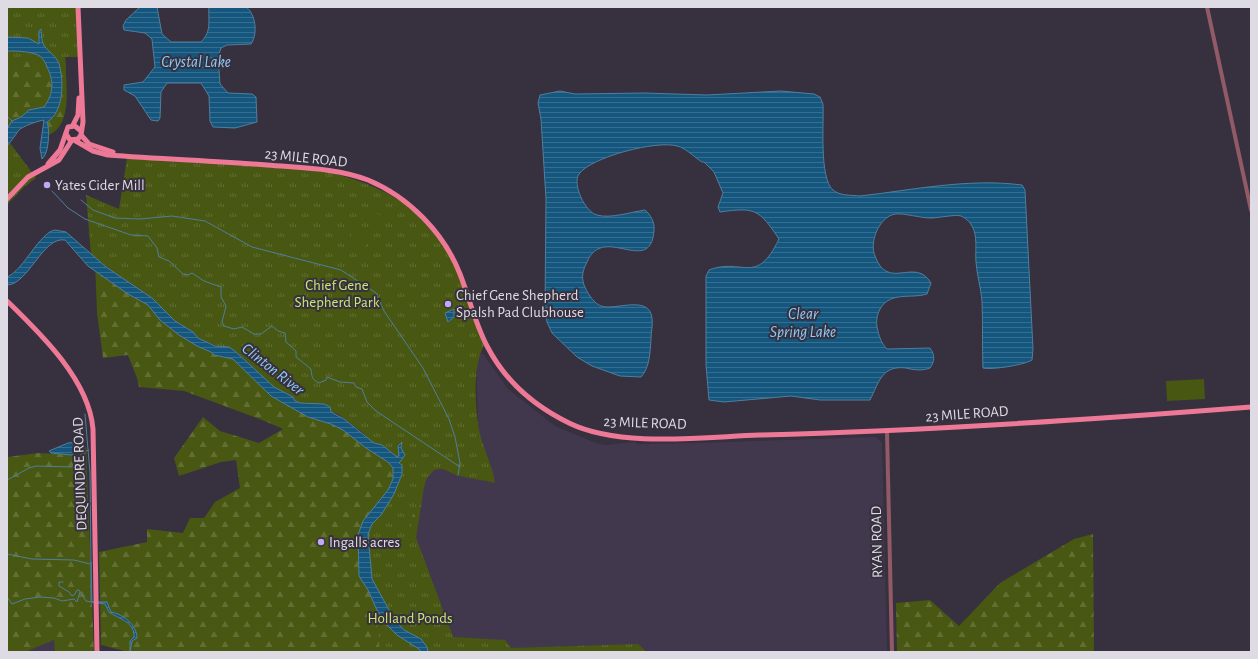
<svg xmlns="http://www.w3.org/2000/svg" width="1258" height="659" font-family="'Alegreya Sans',sans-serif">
<defs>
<pattern id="forest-firs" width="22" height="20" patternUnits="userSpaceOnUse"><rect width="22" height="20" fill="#485711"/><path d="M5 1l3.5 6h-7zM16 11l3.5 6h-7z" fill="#626f34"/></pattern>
<pattern id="park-tufts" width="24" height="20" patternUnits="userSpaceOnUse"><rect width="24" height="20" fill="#485711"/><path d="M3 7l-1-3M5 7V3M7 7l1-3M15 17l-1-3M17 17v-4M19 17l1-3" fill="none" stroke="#626f34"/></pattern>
<pattern id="water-rules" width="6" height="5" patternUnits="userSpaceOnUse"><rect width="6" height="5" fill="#14567e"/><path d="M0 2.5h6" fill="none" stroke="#366e90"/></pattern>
</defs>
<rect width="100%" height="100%" fill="#37303f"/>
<!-- built -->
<g fill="#42384d">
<polygon points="483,354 508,389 555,426 596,443 605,445 635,442 638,444 700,443 875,437 882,442 887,652 650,652 638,646 505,652 452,645 394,506 416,445 481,445 478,422 476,355"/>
<polygon points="54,640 55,652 25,652"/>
</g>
<!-- forest -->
<g fill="url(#forest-firs)">
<path d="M 7,7 L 65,56 C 66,63 66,68 66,74 C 67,93 71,130 45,136 L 47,117 L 42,110 L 7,133 Z"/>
<polygon points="95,262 206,346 229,353 291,404 341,422 387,457 399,476 427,468 416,538 456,645 500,640 511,648 646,652 128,652 101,645 99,552 147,542 147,529 183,533 190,518 204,518 215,502 240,488 236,460 221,462 179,476 174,458 203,417 220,431 259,443 283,429 262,420 184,391 139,387 137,378 128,355 103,358 97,313"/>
<polygon points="86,446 94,652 55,652 54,640 25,652 7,652 7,457 38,453 80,455"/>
<polygon points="1093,534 1094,652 897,652 896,603 930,600 959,626 1000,583 1074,539"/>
</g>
<!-- park -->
<g fill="url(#park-tufts)">
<polygon points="7,7 77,7 79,57 7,57"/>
<polygon points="7,139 36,178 24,187 7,205"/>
<path d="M 127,158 L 318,170 C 377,182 425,205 453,262 C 466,288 474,317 485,344 C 471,364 475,419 482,441 C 486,455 493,468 495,483 C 483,480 472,479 460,476 C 450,474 445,466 434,470 L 427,478 L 410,522 L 453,637 L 505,640 L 511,648 L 638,644 L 647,652 L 380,652 L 368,545 C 370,513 403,499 401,464 L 386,448 L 373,443 L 362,432 L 338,414 L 331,412 L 330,407 L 324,404 L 300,403 L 295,401 L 293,397 L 274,387 L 236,352 L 229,348 L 217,346 L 197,338 L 193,332 L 175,321 L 152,298 L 120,277 L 91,255 L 86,195 L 119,209 Z"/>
</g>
<!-- garden -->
<g fill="#485711">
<polygon points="371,210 382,217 376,226 364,219"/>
<polygon points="358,224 373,232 364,248 349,239"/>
<polygon points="1204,379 1205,399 1167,401 1166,381"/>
</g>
<!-- water -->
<g fill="url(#water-rules)" stroke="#517e9d">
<path d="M 140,7 L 157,7 L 162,34 L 171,42 L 201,42 C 212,31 208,21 209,7 L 246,7 C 256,14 258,34 251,44 L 227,45 L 221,48 L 218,57 L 220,84 L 228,93 L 252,94 L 256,97 L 257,122 L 235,128 L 213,127 L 210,121 L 209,96 L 201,83 L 167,83 L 161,92 L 160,118 L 158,121 L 151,120 L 135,96 L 124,90 L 124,85 L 143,82 L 155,67 L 152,39 L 145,33 L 124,30 L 123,26 L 126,20 Z"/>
<path d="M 41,29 C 42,35 41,42 45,47 C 50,53 56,56 59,64 C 64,81 64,112 47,122 C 50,129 49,154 42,159 L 40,148 L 44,120 C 38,121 22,126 18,131 C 15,136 11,141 7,146 L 7,129 L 12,121 L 21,117 L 29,110 L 44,107 C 54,93 54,81 47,67 C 45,61 41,55 35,54 C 26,51 16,51 7,51 L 7,37 L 28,38 L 39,44 L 39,31 Z"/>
<path d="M 560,91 L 575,94 L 644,93 L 707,95 L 781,91 L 814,94 L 820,97 L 823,104 C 824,123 819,178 833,190 C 840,196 851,195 860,196 C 913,190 968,178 1022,185 L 1025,190 L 1033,349 L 1032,360 C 1024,365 992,370 983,368 C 982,346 983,323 982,301 C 981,288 977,276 976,262 C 975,251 978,236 972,226 C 970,222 966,218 961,216 C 957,214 938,218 931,218 C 919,218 906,213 895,214 C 879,217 869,242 875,256 C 888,292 915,256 931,283 L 927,294 C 912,299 890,291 880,309 C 877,315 876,321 877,327 C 879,336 881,343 887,349 L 930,348 C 935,355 935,361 930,368 C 922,371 914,370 906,368 C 882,365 879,382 870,400 L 820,400 L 791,396 L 724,402 L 709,400 L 706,365 L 706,276 L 709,270 C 743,257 756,287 779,239 C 759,209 755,207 720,212 L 718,207 L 723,193 L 714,172 L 704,162 L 702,162 C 694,157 686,148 677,146 C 657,140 591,157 579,174 C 572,184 585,212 597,215 C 610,219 631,212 645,210 C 651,215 655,223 654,231 C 650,277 603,223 587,262 C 583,270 581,276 584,285 C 587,292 593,303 601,306 C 615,311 649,294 652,318 C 653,325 651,332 651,339 C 650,352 650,367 641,377 L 620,376 L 592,366 L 577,357 L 552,333 L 547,322 L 545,308 L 546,199 L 541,119 L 538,103 L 540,95 Z"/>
<path d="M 55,230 L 66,232 L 106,267 L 152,298 L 175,321 L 193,332 L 198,338 L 215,346 L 229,347 L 236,352 L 274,387 L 293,397 L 295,401 L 300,403 L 324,404 L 330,407 L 331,412 L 344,419 L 374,443 L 382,445 L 397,457 L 399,456 L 398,446 L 402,442 L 401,448 L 405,455 L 399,463 L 402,465 L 402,474 L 394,494 L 381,515 L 372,524 L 368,534 L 372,579 L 394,619 L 404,630 L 421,639 L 427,647 L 428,652 L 421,652 L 419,649 L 397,635 L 388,626 L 377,610 L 368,590 L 359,576 L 358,535 L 363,521 L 388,490 L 393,479 L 393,468 L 388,462 L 366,448 L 343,430 L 331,424 L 308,417 L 271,396 L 233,359 L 214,355 L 211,352 L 197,346 L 179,335 L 160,320 L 148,305 L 128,294 L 88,266 L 65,240 C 43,236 28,285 7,285 L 7,277 C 23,271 40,232 55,230 Z"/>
<polygon points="454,309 454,317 448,322 445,313"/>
<polygon points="80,442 78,452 71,455 51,453 49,451 68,443"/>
<path d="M 91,562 L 92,602 L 107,602 L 111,612 C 123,614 137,625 137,638 L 132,641 L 130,652 L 130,641 L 134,637 C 135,622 119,619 109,612 L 105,604 L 91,602 Z"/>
</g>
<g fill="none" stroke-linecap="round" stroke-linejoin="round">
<!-- stream -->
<g stroke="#517e9d" stroke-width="1">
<polyline points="7,116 12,121"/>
<path d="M 52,191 L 68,208 L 85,219 L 131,235 L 148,236 L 157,248 L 159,257 L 169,261 L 183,274 L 188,275 L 192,273 L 204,281 L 221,287 L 221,297 L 226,306 L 222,322 L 224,326 L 234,329 L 242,327 L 254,334 L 261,334 L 272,326 L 278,331 L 285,333 L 286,342 L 296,351 L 296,357 L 311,369 C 312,376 311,379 319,383 L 326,380 L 327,377 L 340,382 L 354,383 L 356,387 L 362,389 L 367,402 L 376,411 L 460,467"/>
<polyline points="81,200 93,210 115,218 140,219 172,216 205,221 252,247 341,270 376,293 384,311 423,368 449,419 455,437 460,463 458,475"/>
<polyline points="85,414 90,473 91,563"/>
<polyline points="7,480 29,468 36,466 76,467 86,451 89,450"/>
<polyline points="7,554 32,559 74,560 90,564"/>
<polyline points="63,582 59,582 59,586 69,592 72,596 75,594 77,590 79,590 86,601 91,602"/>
<polyline points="7,597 12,604 25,599 40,597 54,598 62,601 74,599 77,602 80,592"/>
</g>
<!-- minor -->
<g stroke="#925966" stroke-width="4">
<polyline points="1207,7 1251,210"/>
<polyline points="887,432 892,652"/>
</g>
<!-- major -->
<g stroke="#ee7997" stroke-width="5">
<polyline points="73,125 78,115 79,98"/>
<polyline points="66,134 70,140 78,139 81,135 83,122 78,7"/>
<polyline points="81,135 89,144 113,152"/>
<path d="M 74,140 L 93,151 L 108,155 C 160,159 214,161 267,165 C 301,168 337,168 368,180 C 409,197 444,233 460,274 C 469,297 475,323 487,346 C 505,381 534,406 569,423 C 620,448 703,437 759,435 C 923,431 1087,420 1251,407"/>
<polyline points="48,164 60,150 68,127 75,126 81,131"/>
<polyline points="7,199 28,177 59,160 72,140"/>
<path d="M 7,301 C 40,333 89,380 93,429 L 97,652"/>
</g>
</g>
<!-- markers -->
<g fill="#c0a8f4" stroke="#37303f" stroke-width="1.5">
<circle cx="47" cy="185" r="4"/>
<circle cx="448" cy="304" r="4"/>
<circle cx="321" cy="542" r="4"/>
</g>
<g text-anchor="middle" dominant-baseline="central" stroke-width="4" stroke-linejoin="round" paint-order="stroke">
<!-- street labels -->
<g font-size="15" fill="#dfdbe4" stroke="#37303f">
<text transform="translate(306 158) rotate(6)">23 MILE ROAD</text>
<text transform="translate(967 414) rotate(-4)">23 MILE ROAD</text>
<text transform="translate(645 423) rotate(2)">23 MILE ROAD</text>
<text transform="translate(80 474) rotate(-92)">DEQUINDRE ROAD</text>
<text transform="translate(877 542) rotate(-91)">RYAN ROAD</text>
</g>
<!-- poi labels -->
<g font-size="15" fill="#dfdbe4" stroke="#37303f" text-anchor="start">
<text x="55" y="185">Yates Cider Mill</text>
<text x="456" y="295">Chief Gene Shepherd<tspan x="456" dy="17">Spalsh Pad Clubhouse</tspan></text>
<text x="329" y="542">Ingalls acres</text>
</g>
<!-- park labels -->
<g font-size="15" fill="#cae675" stroke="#37303f">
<text x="337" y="285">Chief Gene<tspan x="337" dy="17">Shepherd Park</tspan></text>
<text x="410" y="618">Holland Ponds</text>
</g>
<!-- water labels -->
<g font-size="16" font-style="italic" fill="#90ccf6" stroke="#37303f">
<text x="196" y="62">Crystal Lake</text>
<text x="803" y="314">Clear<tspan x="803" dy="18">Spring Lake</tspan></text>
<text transform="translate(273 369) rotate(38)">Clinton River</text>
</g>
</g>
<!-- border -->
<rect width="1258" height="659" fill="none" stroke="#dfdbe4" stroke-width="16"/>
</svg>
